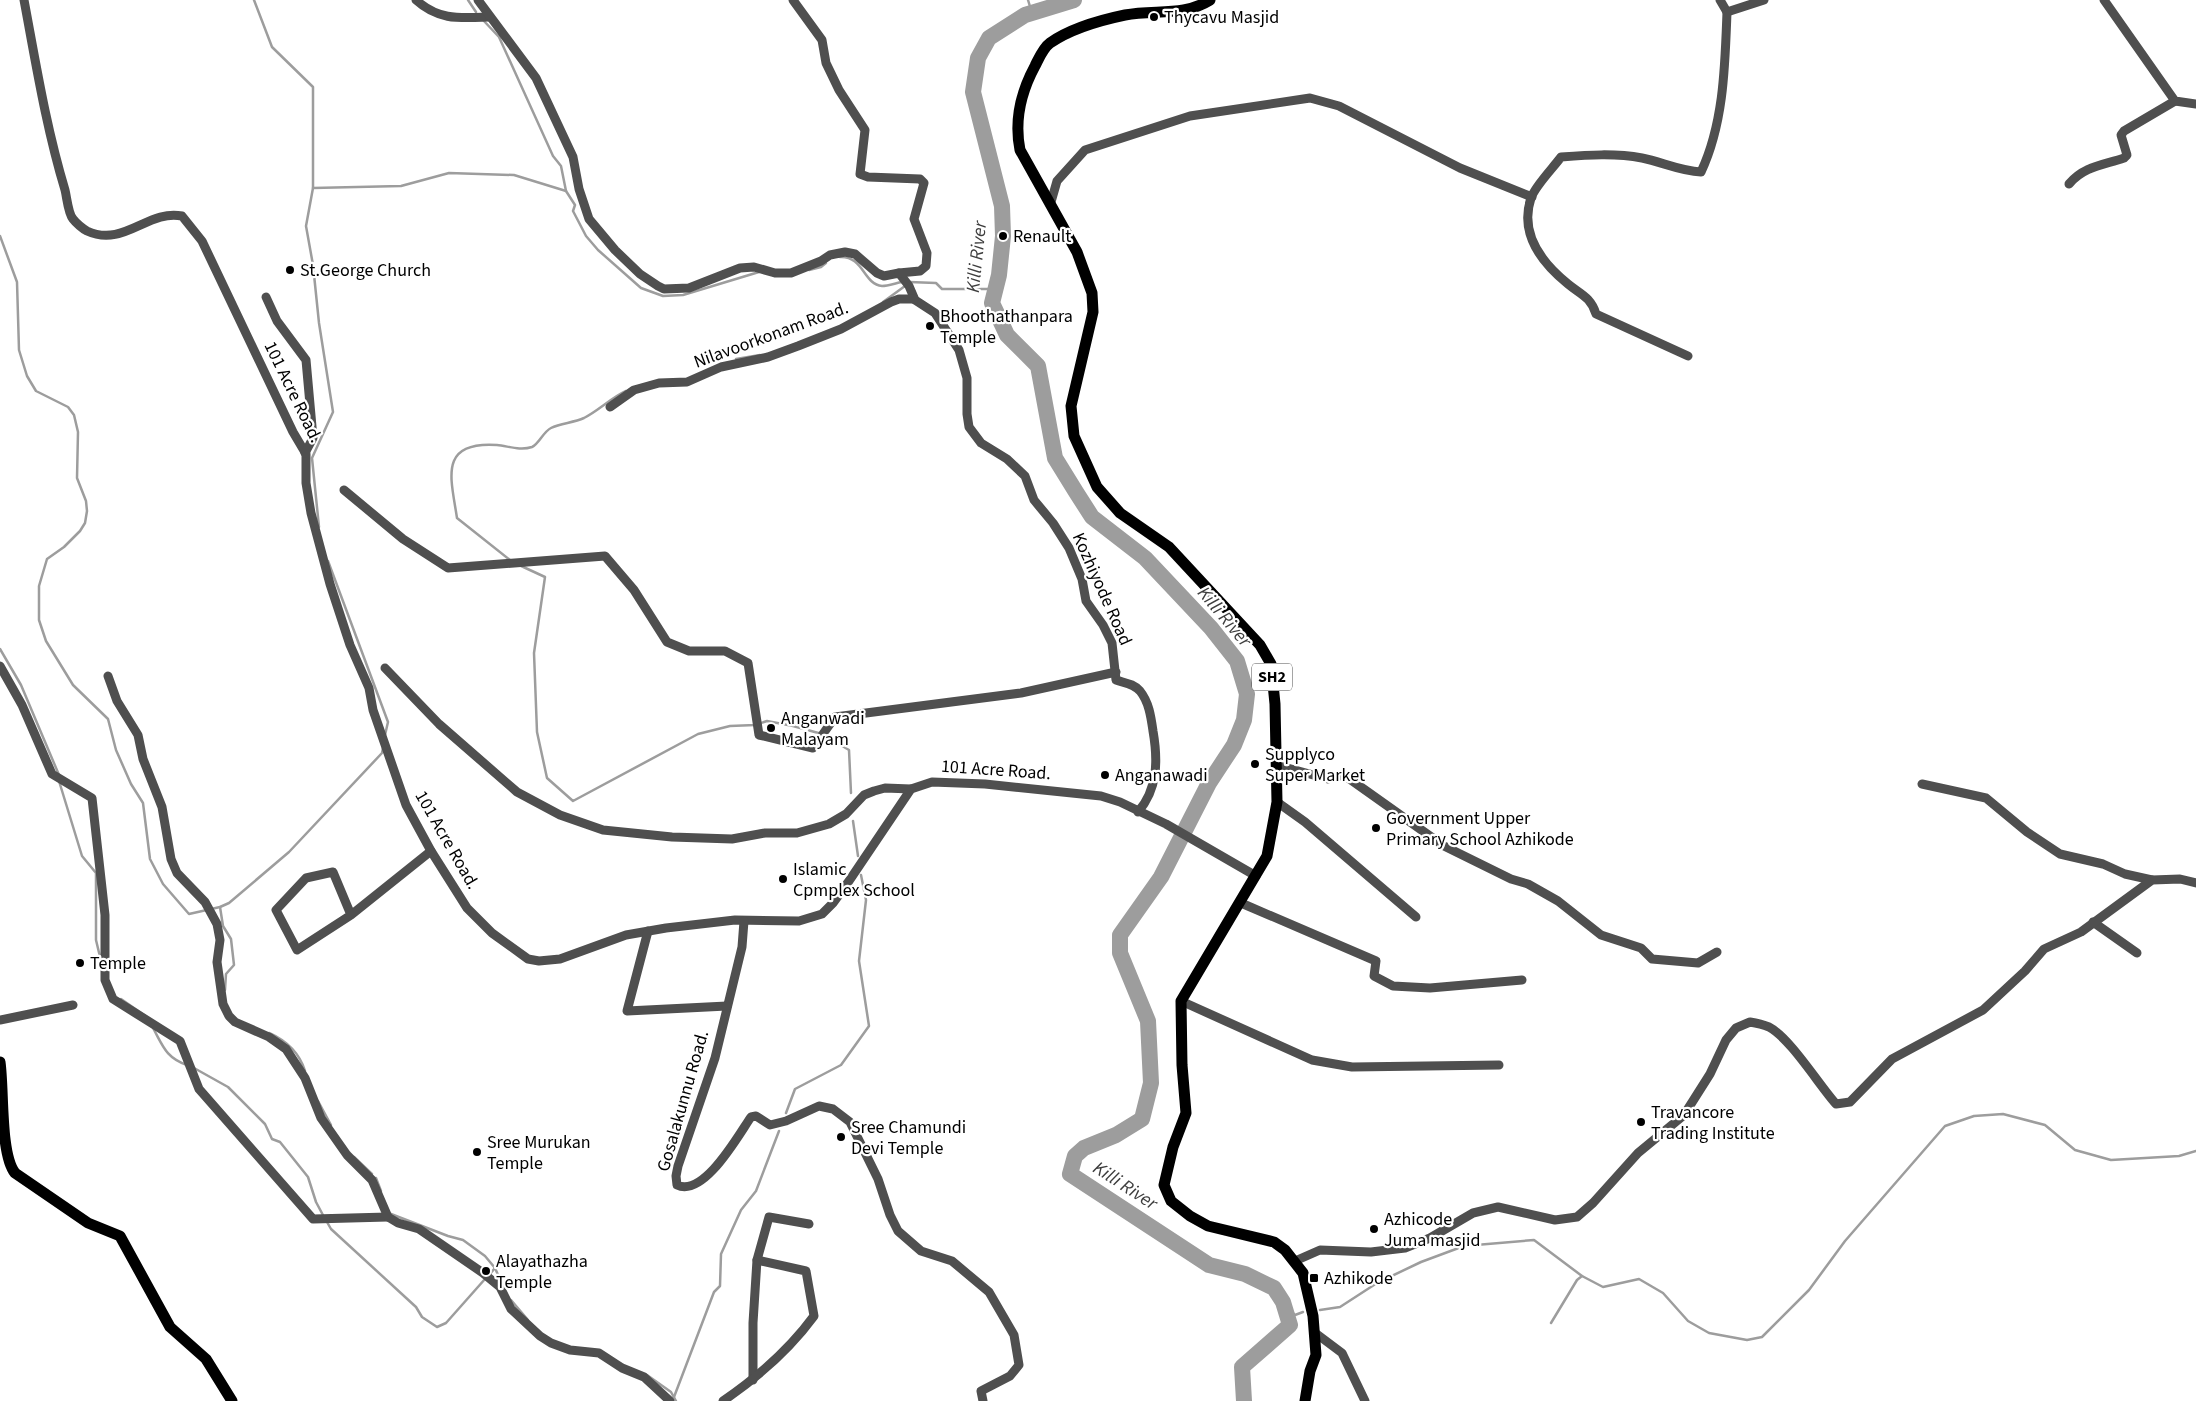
<svg xmlns="http://www.w3.org/2000/svg" width="2196" height="1401" font-family="'Source Sans 3',sans-serif">
<rect width="100%" height="100%" fill="#fff"/>
<g fill="none" stroke-linecap="round" stroke-linejoin="round">
<!-- stream -->
<g stroke="#9d9d9d" stroke-width="2.5">
<polyline points="254,0 272,47 313,87 313,188 401,186 449,173 514,175 566,191"/>
<polyline points="468,0 476,12"/>
<polyline points="1028,0 1032,13"/>
<polyline points="483,20 499,37 553,156 561,166 566,191 575,205 573,211 586,236 598,250 641,288 663,296 683,295 759,272"/>
<polyline points="313,188 306,226 313,265 319,323 333,412 312,458 319,527"/>
<polyline points="0,236 17,282 19,350 27,376 36,391 68,407 74,415 78,432 77,478 86,501 87,511 85,523 80,531 64,547 47,559 39,586 39,620 46,641 73,685 108,719 116,750 131,784 143,803 150,859 163,884 189,914 220,907 229,903 289,852 382,753 383,748"/>
<path d="M 840,257 C 864,256 863,284 882,286 C 888,286 896,283 902,282"/>
<polyline points="809,270 821,267 826,263"/>
<polyline points="909,282 936,283 942,289 996,289"/>
<polyline points="883,302 905,286"/>
<polyline points="736,359 760,355"/>
<path d="M 510,560 L 457,518 C 451,478 438,441 497,445 C 508,446 520,451 532,447 C 539,444 543,432 551,428 C 561,423 573,423 584,418 C 598,411 611,398 626,391"/>
<polyline points="328,561 388,722 385,735"/>
<polyline points="519,565 545,577 534,653 537,732 547,778 573,801 698,734 730,726 755,725 767,721 793,726 822,734 849,750 851,793"/>
<polyline points="0,649 21,685 59,775"/>
<polyline points="59,781 82,856 96,873 96,940 101,961"/>
<polyline points="853,821 858,856"/>
<polyline points="220,907 223,926 231,939 234,965 226,974 225,990"/>
<polyline points="121,999 147,1017"/>
<path d="M 153,1028 C 163,1046 166,1058 187,1065"/>
<path d="M 269,1033 C 287,1041 299,1052 305,1071"/>
<polyline points="194,1068 228,1087 265,1124 272,1139 280,1142 308,1177 316,1202 324,1217"/>
<polyline points="318,1101 331,1125"/>
<polyline points="786,1113 795,1089 841,1065 869,1026 859,961 866,900 861,875"/>
<polyline points="354,1157 372,1174"/>
<polyline points="376,1178 381,1191"/>
<polyline points="391,1214 448,1236 463,1240 485,1256 495,1268 502,1284"/>
<polyline points="327,1222 331,1229 416,1307 422,1317 437,1327 446,1323 485,1279"/>
<polyline points="489,1275 495,1268"/>
<polyline points="1582,1276 1603,1287 1639,1279 1663,1293 1688,1321 1709,1333 1747,1340 1762,1337 1809,1290 1845,1241 1945,1126 1974,1116 2003,1114 2045,1125 2075,1150 2111,1160 2179,1156 2196,1151"/>
<polyline points="511,1300 528,1320"/>
<polyline points="1285,1306 1295,1315 1303,1312"/>
<polyline points="1320,1310 1340,1307 1377,1283 1421,1262 1464,1246 1534,1240 1582,1276 1577,1280 1551,1323"/>
<polyline points="647,1375 671,1392 676,1401"/>
<polyline points="674,1397 714,1292 720,1286 721,1254 741,1210 756,1191 779,1131"/>
</g>
<!-- river -->
<polyline stroke="#9d9d9d" stroke-width="16" points="1074,0 1025,15 989,38 978,58 973,92 1002,206 1003,236 999,275 992,303 1007,335 1038,366 1055,458 1076,492 1092,517 1145,558 1211,628 1237,661 1247,694 1244,720 1234,745 1209,783 1161,877 1120,935 1120,953 1148,1021 1151,1083 1142,1119 1116,1135 1084,1148 1075,1156 1070,1174 1209,1265 1245,1274 1274,1288 1283,1302 1290,1325 1242,1367 1244,1401"/>
<!-- minor -->
<g stroke="#4f4f4f" stroke-width="9">
<path d="M 24,0 C 36,64 46,127 65,190 C 67,198 68,213 73,219 C 76,223 83,229 87,231 C 124,248 148,209 182,216 L 202,241 L 293,432 L 306,454 L 306,483 L 311,513 L 330,584 L 350,645 L 369,688 L 373,710 L 406,805 L 431,851 L 467,908 L 492,933 L 528,959 L 539,961 L 560,959 L 626,935 L 666,928 L 735,920 L 799,921 L 822,914 L 833,903 L 849,881 L 911,789 L 932,782 L 985,784 L 1101,796 L 1120,802 L 1166,824 L 1256,876"/>
<path d="M 416,0 C 439,21 461,18 489,17"/>
<path d="M 478,0 L 536,78 L 573,157 L 579,189 L 589,219 L 615,250 L 640,274 L 658,286 L 664,289 L 689,288 L 740,268 L 754,267 L 775,273 L 791,273 L 821,261 L 830,255 L 845,252 L 855,254 L 877,273 L 884,276 L 899,273 L 909,286 L 915,300 L 935,313 L 959,350 L 967,378 L 967,414 L 969,427 L 981,443 L 1007,459 L 1025,476 L 1034,500 L 1053,523 L 1069,548 L 1082,579 L 1086,601 L 1103,625 L 1112,643 L 1116,680 C 1124,683 1133,683 1140,691 C 1149,702 1151,717 1153,731 C 1158,760 1158,789 1138,812"/>
<polyline points="793,0 822,40 826,63 839,90 865,130 860,174 868,177 920,179 924,183 914,219 927,253 926,266 920,271 899,273"/>
<polyline points="1720,0 1727,12 1764,0"/>
<polyline points="2104,0 2175,101 2196,104"/>
<path d="M 2069,184 C 2084,166 2104,165 2124,158 L 2127,155 L 2121,135 L 2124,131 L 2175,101"/>
<polyline points="1051,202 1057,181 1085,150 1190,116 1310,98 1339,106 1460,168 1532,197"/>
<polyline points="266,297 277,321 306,360 313,438 305,453"/>
<path d="M 1688,356 L 1596,314 C 1591,297 1580,294 1568,284 C 1542,263 1519,234 1531,198 C 1535,186 1553,168 1561,157 C 1588,155 1615,153 1642,158 C 1662,162 1680,171 1701,172 C 1724,123 1725,65 1727,12"/>
<polyline points="610,407 634,390 659,383 687,382 721,367 768,357 798,346 841,329 891,302 899,299 914,299"/>
<polyline points="344,490 403,539 448,568 605,556 634,590 667,642 689,651 725,651 748,663 759,735 813,748 835,717 1021,693 1116,672"/>
<polyline points="0,666 22,705 52,774 92,798 105,915 105,980 113,999 180,1041 199,1089 313,1219 388,1217"/>
<polyline points="385,668 439,724 517,792 560,815 603,830 672,837 732,839 765,833 797,833 829,824 846,814 864,795 874,791 885,788 911,789"/>
<polyline points="108,676 117,701 138,735 143,759 162,807 171,859 177,873 205,902 217,924 220,940 217,962 223,1004 229,1016 235,1022 269,1037 286,1049 305,1078 321,1118 347,1155 372,1180 388,1217 398,1223 419,1229 483,1273 500,1287 511,1309 540,1336 551,1343 570,1350 599,1353 622,1368 644,1377 670,1401"/>
<polyline points="1276,765 1328,779 1344,775 1444,846 1511,879 1528,884 1558,901 1601,935 1641,948 1652,959 1698,963 1717,952"/>
<polyline points="1922,784 1986,798 2027,832 2060,854 2103,864 2125,874 2152,880"/>
<polyline points="1277,802 1305,822 1416,917"/>
<polyline points="1241,903 1376,961 1374,976 1393,986 1430,988 1522,980"/>
<polyline points="351,915 333,872 306,878 276,910 297,950 351,915 431,851"/>
<path d="M 744,921 L 742,947 L 715,1058 L 678,1166 L 676,1176 L 677,1185 C 704,1198 739,1134 751,1117 L 756,1116 L 770,1125 L 786,1121 L 819,1106 L 833,1109 L 850,1122 L 878,1179 L 890,1215 L 898,1231 L 921,1251 L 952,1261 L 989,1292 L 1014,1335 L 1019,1365 L 1010,1376 L 981,1391 L 983,1401"/>
<polyline points="2093,922 2137,953"/>
<polyline points="648,931 627,1011 727,1006"/>
<polyline points="1181,1001 1312,1060 1352,1067 1499,1065"/>
<polyline points="0,1020 73,1005"/>
<path d="M 1295,1261 L 1320,1250 L 1371,1252 L 1405,1248 L 1430,1238 L 1473,1213 L 1498,1207 L 1555,1220 L 1577,1217 L 1593,1203 L 1638,1153 L 1684,1115 L 1710,1074 L 1726,1040 L 1736,1028 L 1750,1022 C 1756,1023 1764,1025 1769,1027 C 1790,1038 1819,1085 1836,1104 L 1850,1102 L 1892,1059 L 1983,1010 L 2025,971 L 2044,949 L 2081,932 L 2152,880 L 2180,879 L 2196,883"/>
<polyline points="1314,1332 1342,1353 1365,1401"/>
<polyline points="753,1380 753,1323 757,1260 769,1217 809,1224"/>
<path d="M 723,1401 C 758,1377 789,1350 814,1316 L 806,1271 L 757,1260"/>
</g>
<!-- major -->
<g stroke="#000" stroke-width="11">
<path d="M 1210,0 C 1183,17 1155,9 1125,15 C 1101,20 1070,29 1050,43 C 1043,48 1039,58 1035,66 C 1021,92 1014,120 1020,150 L 1077,252 L 1092,293 L 1093,312 L 1071,406 L 1074,436 L 1097,487 L 1120,513 L 1169,547 L 1260,645 L 1271,664 L 1275,704 L 1277,802 L 1267,856 L 1181,1001 L 1182,1065 L 1186,1113 L 1173,1147 L 1164,1185 L 1171,1201 L 1190,1216 L 1208,1226 L 1274,1242 L 1285,1250 L 1303,1273 L 1313,1316 L 1316,1355 L 1310,1371 L 1305,1401"/>
<path d="M 0,1062 C 4,1089 0,1154 15,1173 L 88,1223 L 120,1236 L 170,1327 L 206,1359 L 232,1401"/>
</g>
</g>
<!-- markers -->
<g fill="#000" stroke="#fff" stroke-width="2">
<circle cx="1154" cy="17" r="5"/>
<circle cx="1003" cy="236" r="5"/>
<circle cx="290" cy="270" r="5"/>
<circle cx="930" cy="326" r="5"/>
<circle cx="771" cy="728" r="5"/>
<circle cx="1255" cy="764" r="5"/>
<circle cx="1105" cy="775" r="5"/>
<circle cx="1376" cy="828" r="5"/>
<circle cx="783" cy="879" r="5"/>
<circle cx="80" cy="963" r="5"/>
<circle cx="1641" cy="1122" r="5"/>
<circle cx="841" cy="1137" r="5"/>
<circle cx="477" cy="1152" r="5"/>
<circle cx="1374" cy="1229" r="5"/>
<circle cx="486" cy="1271" r="5"/>
<rect x="1309" y="1273" width="10" height="10" rx="2.5"/>
</g>
<g text-anchor="middle" dominant-baseline="central" stroke-width="4.5" stroke-linejoin="round" paint-order="stroke">
<!-- shield labels -->
<rect fill="#fff" stroke="#4c4c4c" stroke-width="1" x="1252" y="663.5" width="40" height="27" rx="4"/>
<g font-size="16" font-weight="bold" fill="#000">
<text x="1272" y="677">SH2</text>
</g>
<!-- poi labels -->
<g font-size="18" fill="#000" stroke="#fff" text-anchor="start">
<text x="1164" y="17">Thycavu Masjid</text>
<text x="1013" y="236">Renault</text>
<text x="300" y="270">St.George Church</text>
<text x="940" y="316">Bhoothathanpara<tspan x="940" dy="21">Temple</tspan></text>
<text x="781" y="718">Anganwadi<tspan x="781" dy="21">Malayam</tspan></text>
<text x="1265" y="754">Supplyco<tspan x="1265" dy="21">Super Market</tspan></text>
<text x="1115" y="775">Anganawadi</text>
<text x="1386" y="818">Government Upper<tspan x="1386" dy="21">Primary School Azhikode</tspan></text>
<text x="793" y="869">Islamic<tspan x="793" dy="21">Cpmplex School</tspan></text>
<text x="90" y="963">Temple</text>
<text x="1651" y="1112">Travancore<tspan x="1651" dy="21">Trading Institute</tspan></text>
<text x="851" y="1127">Sree Chamundi<tspan x="851" dy="21">Devi Temple</tspan></text>
<text x="487" y="1142">Sree Murukan<tspan x="487" dy="21">Temple</tspan></text>
<text x="1384" y="1219">Azhicode<tspan x="1384" dy="21">Juma masjid</tspan></text>
<text x="496" y="1261">Alayathazha<tspan x="496" dy="21">Temple</tspan></text>
<text x="1324" y="1278">Azhikode</text>
</g>
<!-- street labels -->
<g font-size="18" fill="#000" stroke="#fff">
<text transform="translate(771 335) rotate(-20)">Nilavoorkonam Road.</text>
<text transform="translate(293 392) rotate(64)">101 Acre Road.</text>
<text transform="translate(1102 589) rotate(66)">Kozhiyode Road</text>
<text transform="translate(996 770) rotate(4)">101 Acre Road.</text>
<text transform="translate(447 840) rotate(60)">101 Acre Road.</text>
<text transform="translate(683 1101) rotate(-74)">Gosalakunnu Road.</text>
</g>
<!-- water labels -->
<g font-size="19" font-style="italic" fill="#3e3e3e" stroke="#fff">
<text transform="translate(977 257) rotate(-84)">Killi River</text>
<text transform="translate(1224 617) rotate(50)">Killi River</text>
<text transform="translate(1125 1186) rotate(33)">Killi River</text>
</g>
</g>
</svg>
